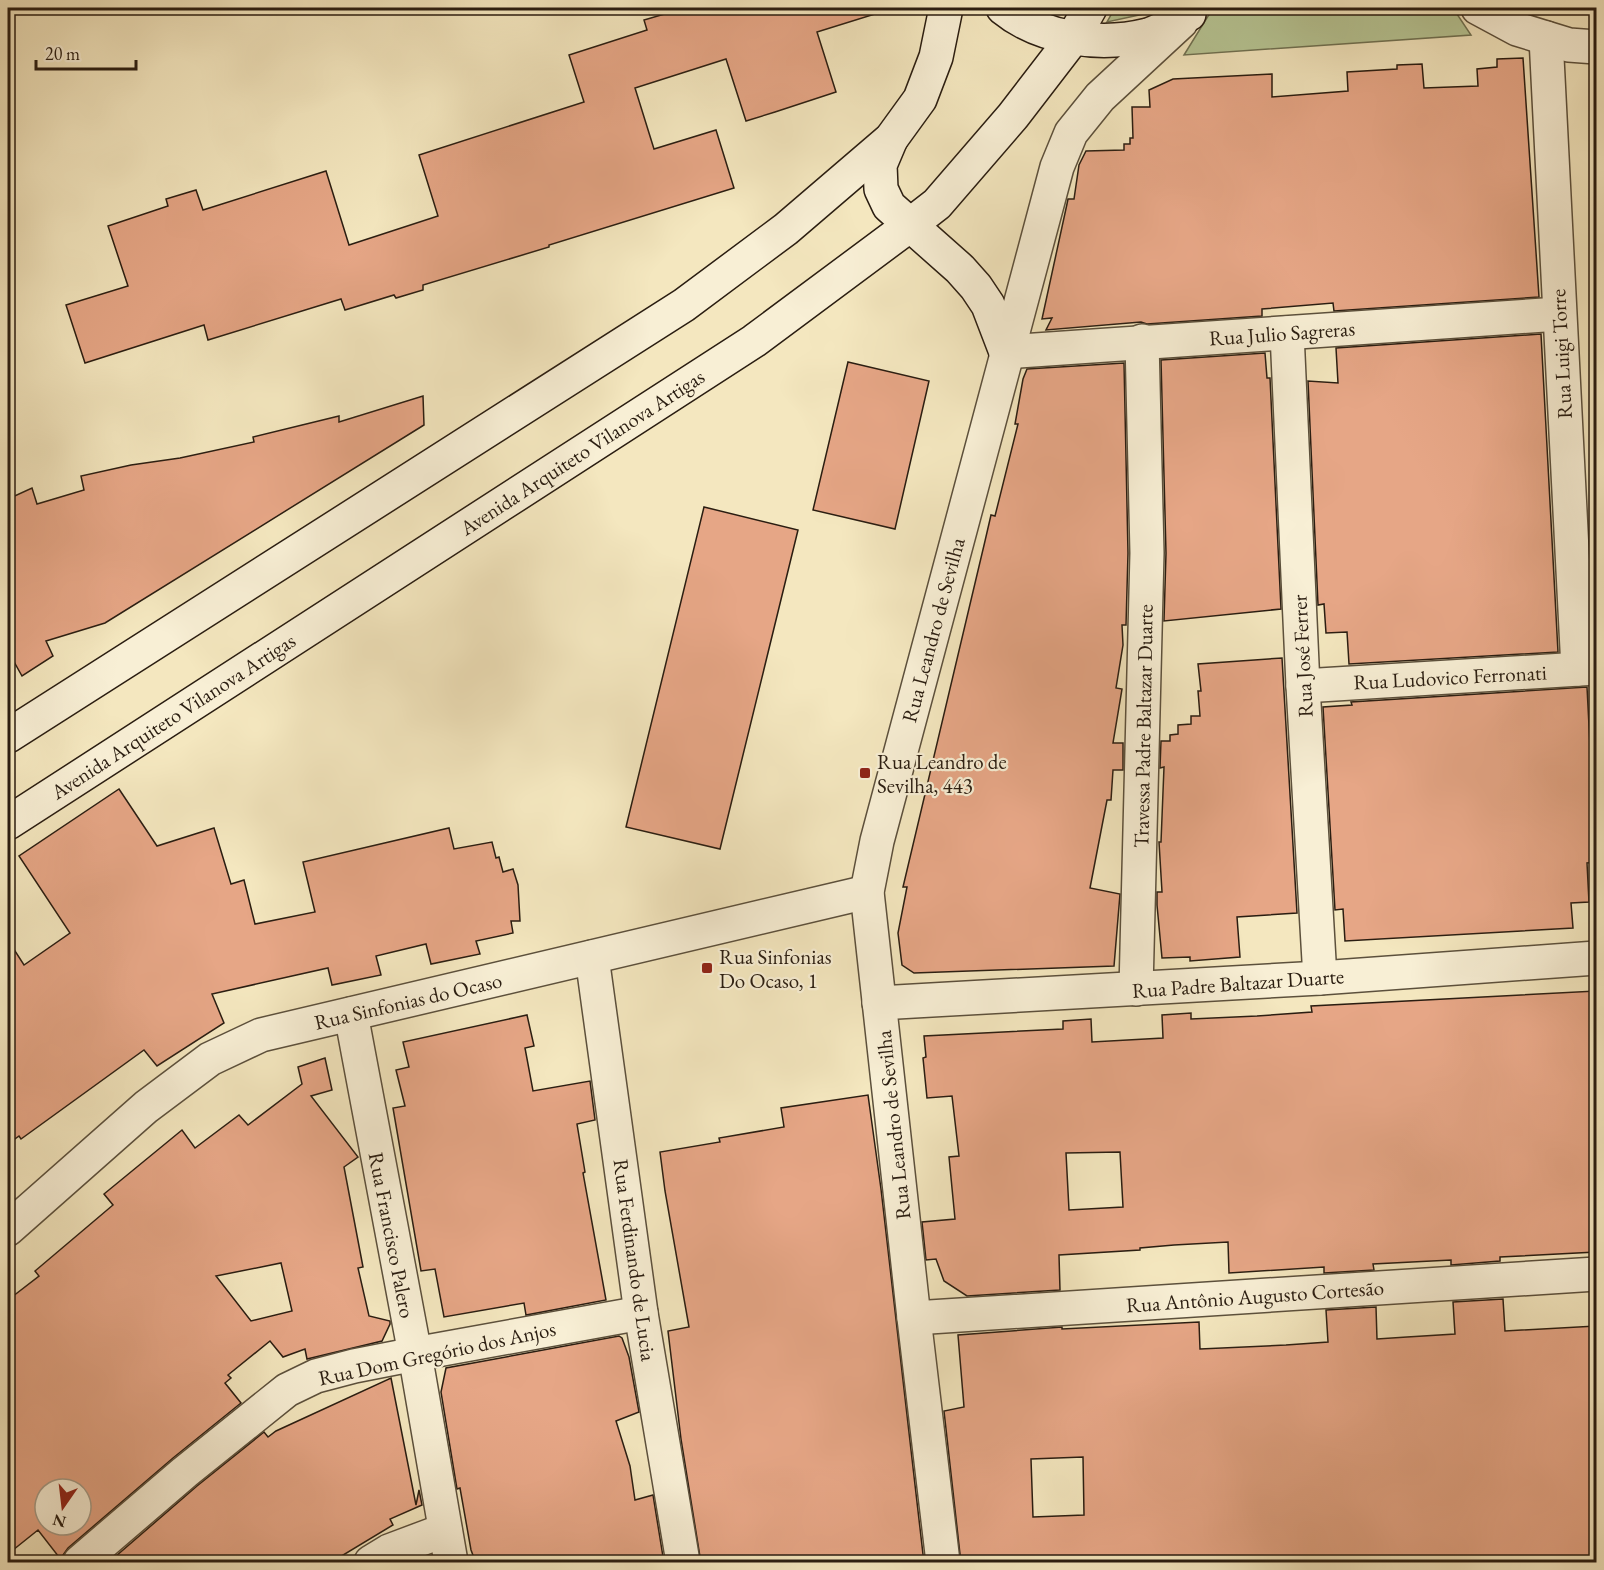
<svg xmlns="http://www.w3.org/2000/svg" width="1604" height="1570" font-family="'EB Garamond',serif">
<rect width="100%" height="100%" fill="#f4e7bf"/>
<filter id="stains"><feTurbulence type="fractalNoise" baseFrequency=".00333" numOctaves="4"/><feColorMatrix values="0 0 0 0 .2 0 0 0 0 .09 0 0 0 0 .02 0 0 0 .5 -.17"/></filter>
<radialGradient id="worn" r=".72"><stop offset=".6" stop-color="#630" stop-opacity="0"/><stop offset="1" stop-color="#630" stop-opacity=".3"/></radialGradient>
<!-- green -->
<g fill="#b7c695" stroke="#707253" stroke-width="1.5">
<polygon points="1115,8 1160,8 1153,12 1107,22"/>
<polygon points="1213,8 1453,8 1471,35 1184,55"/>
</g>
<!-- building -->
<g fill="#e6a686" stroke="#2a1d11" stroke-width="1.5" fill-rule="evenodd">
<polygon points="685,8 874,8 875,14 817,32 836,92 775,112 746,121 726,59 635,88 654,149 716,130 734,188 549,245 549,247 423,285 423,290 396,298 394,295 345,310 341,299 208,340 204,325 85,363 66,305 128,286 108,226 168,206 166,199 196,190 203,210 326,171 349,245 438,216 419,155 584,102 569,55 647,30 644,20"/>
<polygon points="1523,58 1539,297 1334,311 1333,303 1262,309 1262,316 1147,324 1141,322 1046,330 1052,318 1042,319 1067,204 1068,199 1074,199 1079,165 1086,151 1124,150 1124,144 1130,144 1130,138 1133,138 1132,107 1150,107 1149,90 1173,79 1272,74 1272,97 1348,91 1347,72 1397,69 1397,65 1422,64 1424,88 1478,86 1477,69 1497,67 1497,59"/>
<polygon points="1541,334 1558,652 1349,664 1347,632 1326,633 1324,604 1318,605 1308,381 1338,383 1336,348"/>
<polygon points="1265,353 1267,378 1270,378 1281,609 1164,621 1166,553 1161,360"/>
<polygon points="848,362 929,381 895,529 813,510"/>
<polygon points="1124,363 1128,553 1126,625 1122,625 1123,645 1116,688 1122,689 1113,743 1123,743 1123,770 1113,770 1111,800 1107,800 1090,888 1120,894 1114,966 914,973 902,965 898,933 907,887 903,887 985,541 991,515 995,516 1018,424 1015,424 1023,379 1027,369"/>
<polygon points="423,396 424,425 105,623 46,641 53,656 22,676 8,651 8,499 32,488 37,504 84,490 81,476 131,465 180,458 254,442 253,437 339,416 339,422"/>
<polygon points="704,507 798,530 720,849 626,827"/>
<polygon points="1282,658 1297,913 1237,917 1240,957 1190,961 1190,957 1162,958 1157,905 1157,892 1162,892 1159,842 1161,842 1164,767 1160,768 1161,741 1170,741 1170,735 1178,734 1178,725 1191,724 1191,716 1200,716 1198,691 1201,691 1198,664"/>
<polygon points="1587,687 1596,862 1587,863 1589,902 1571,903 1573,928 1345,941 1343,909 1335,910 1323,707 1352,705 1351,702"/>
<polygon points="119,789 157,846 214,828 231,884 244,880 255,924 315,912 303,862 449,828 454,849 492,842 496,858 499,857 503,872 513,869 518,885 520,921 511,921 513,933 476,941 480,954 431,964 426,944 376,956 381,975 332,985 328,968 212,994 224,1023 157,1066 144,1050 21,1139 19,1136 8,1144 8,940 24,965 70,933 19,856"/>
<path d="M 1596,991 L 1596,1252 L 1500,1257 L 1500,1261 L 1451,1265 L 1451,1260 L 1373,1264 L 1374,1270 L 1324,1273 L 1324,1267 L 1229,1273 L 1228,1242 L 1174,1245 L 1140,1248 L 1140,1250 L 1059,1255 L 1060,1290 L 967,1296 L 944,1281 L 936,1259 L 926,1260 L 922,1222 L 955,1219 L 949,1157 L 959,1156 L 952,1096 L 927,1098 L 923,1058 L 926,1057 L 924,1036 L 1063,1029 L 1063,1021 L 1091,1019 L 1092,1042 L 1163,1038 L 1162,1015 L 1191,1013 L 1191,1019 L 1257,1016 L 1312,1012 L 1311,1006 ZM 1120,1152 L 1123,1207 L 1069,1210 L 1066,1153 Z"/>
<polygon points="527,1015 534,1046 525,1048 533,1091 590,1081 595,1120 577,1124 585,1172 583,1173 606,1300 526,1315 524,1303 444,1317 435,1269 421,1271 393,1108 405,1106 396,1070 409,1067 403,1042"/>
<path d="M 325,1058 L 332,1090 L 311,1096 L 358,1157 L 344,1167 L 363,1267 L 358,1268 L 369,1316 L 390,1321 L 390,1324 L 382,1341 L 307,1359 L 305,1349 L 283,1357 L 270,1341 L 228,1375 L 231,1378 L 225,1383 L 241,1403 L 173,1458 L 68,1548 L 63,1555 L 62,1561 L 38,1530 L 8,1554 L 8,1300 L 39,1276 L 35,1271 L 113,1205 L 104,1194 L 182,1130 L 195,1148 L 239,1115 L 248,1125 L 302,1084 L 298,1067 ZM 281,1263 L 292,1311 L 251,1321 L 216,1276 ZM 45,1489 L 81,1489 L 81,1525 L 45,1525 Z"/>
<polygon points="868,1095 881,1189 924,1563 701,1563 681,1439 668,1331 689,1327 665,1191 660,1152 720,1142 719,1138 784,1127 781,1108"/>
<path d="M 1503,1299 L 1505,1331 L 1596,1326 L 1596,1563 L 961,1563 L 944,1411 L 964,1407 L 958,1335 L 1062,1327 L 1062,1329 L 1199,1322 L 1200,1349 L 1286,1345 L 1328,1342 L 1326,1310 L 1376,1307 L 1377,1339 L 1407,1337 L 1455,1334 L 1453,1302 ZM 1083,1457 L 1084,1515 L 1033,1517 L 1031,1459 Z"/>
<polygon points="619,1336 622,1338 629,1357 639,1412 616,1421 630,1466 635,1500 653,1495 664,1563 476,1563 471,1550 460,1488 457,1489 441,1392 446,1368"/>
<polygon points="391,1378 416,1505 419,1490 422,1505 390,1519 393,1525 330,1563 108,1563 197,1486 264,1432 268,1437 276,1431"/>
</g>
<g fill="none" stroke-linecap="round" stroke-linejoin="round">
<!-- street casing -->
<g stroke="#5c503c" stroke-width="36">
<g id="street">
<polyline points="1478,8 1517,29 1569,45 1596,47"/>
<polyline points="1546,38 1578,669"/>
<polyline points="1287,333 1303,686 1320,978"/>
<polyline points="1006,352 1559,314"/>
<polyline points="1303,686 1596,668"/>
<polyline points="592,957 641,1313 683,1562"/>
<polyline points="1136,989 1147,553 1142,341"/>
<polyline points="879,1003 1320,978 1596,958"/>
<polyline points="351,1014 415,1354 451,1562"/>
<polyline points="8,1229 146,1107 210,1059 261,1035 867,892"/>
<polyline points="914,1318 1596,1274"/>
<polyline points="80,1562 185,1472 287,1390 316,1376 354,1366 415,1354 641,1313"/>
<polyline points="371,1562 389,1551 445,1530"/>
<polyline points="943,1562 914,1318 867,892 877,841 1057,167 1071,133 1100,97 1181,22"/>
</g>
</g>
<!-- secondary casing -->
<g stroke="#2a1d11" stroke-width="36">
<g id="secondary">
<path d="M 1003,8 C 1041,39 1100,47 1148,35 C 1162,31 1176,21 1189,14"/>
<polyline points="891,139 880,165 881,189 889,206 960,269 976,287 988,305 1006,352"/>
<polyline points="8,736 684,305 786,229 891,139 920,99 936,57 946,8"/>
<polyline points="8,823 754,341 910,225 937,204 1013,116 1073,38 1090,8"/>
</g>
</g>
<!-- street -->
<use href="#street" stroke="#f8efd5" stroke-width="33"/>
<!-- secondary -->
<use href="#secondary" stroke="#f8efd5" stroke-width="33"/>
</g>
<!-- markers -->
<g fill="#8f2418" stroke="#f8efd5" stroke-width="2">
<rect x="859" y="767" width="12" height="12" rx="3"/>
<rect x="701" y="962" width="12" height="12" rx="3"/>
</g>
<g text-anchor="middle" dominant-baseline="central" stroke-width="4.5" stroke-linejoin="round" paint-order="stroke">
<!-- street labels -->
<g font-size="21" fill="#2a1d11" stroke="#f8efd5">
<text transform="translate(1282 333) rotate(-4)">Rua Julio Sagreras</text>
<text transform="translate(1561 354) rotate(-93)">Rua Luigi Torre</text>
<text transform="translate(582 452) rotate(-33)">Avenida Arquiteto Vilanova Artigas</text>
<text transform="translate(933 630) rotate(-75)">Rua Leandro de Sevilha</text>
<text transform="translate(1302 656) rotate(-93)">Rua José Ferrer</text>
<text transform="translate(1450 677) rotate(-3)">Rua Ludovico Ferronati</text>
<text transform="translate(173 716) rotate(-33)">Avenida Arquiteto Vilanova Artigas</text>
<text transform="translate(1143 726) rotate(-89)">Travessa Padre Baltazar Duarte</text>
<text transform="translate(1238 983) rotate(-4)">Rua Padre Baltazar Duarte</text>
<text transform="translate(408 1001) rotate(-13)">Rua Sinfonias do Ocaso</text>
<text transform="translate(893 1125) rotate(-96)">Rua Leandro de Sevilha</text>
<text transform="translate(392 1235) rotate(79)">Rua Francisco Palero</text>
<text transform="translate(635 1260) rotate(82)">Rua Ferdinando de Lucia</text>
<text transform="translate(1255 1296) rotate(-4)">Rua Antônio Augusto Cortesão</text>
<text transform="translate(437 1353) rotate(-12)">Rua Dom Gregório dos Anjos</text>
</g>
<!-- poi labels -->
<g font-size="21" fill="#2a1d11" stroke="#f8efd5" text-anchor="start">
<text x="877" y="761">Rua Leandro de<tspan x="877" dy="24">Sevilha, 443</tspan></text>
<text x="719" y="956">Rua Sinfonias<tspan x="719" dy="24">Do Ocaso, 1</tspan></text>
</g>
</g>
<!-- margin -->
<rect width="1604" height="1570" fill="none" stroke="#f4e7bf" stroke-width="30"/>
<rect x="9" y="9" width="1586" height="1552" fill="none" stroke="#2a1d11" stroke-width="3"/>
<rect x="15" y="15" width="1574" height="1540" fill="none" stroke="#2a1d11" stroke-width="1.5"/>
<!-- north arrow -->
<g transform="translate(63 1507) rotate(194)"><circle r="28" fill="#f8efd5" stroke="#a69b87" stroke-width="1.5"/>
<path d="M0-4.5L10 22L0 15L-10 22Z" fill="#8f2418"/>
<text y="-9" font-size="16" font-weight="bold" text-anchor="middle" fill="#2a1d11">N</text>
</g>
<!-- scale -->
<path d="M36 60v9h100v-9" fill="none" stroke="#2a1d11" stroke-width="3"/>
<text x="45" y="60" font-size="18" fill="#2a1d11" stroke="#f8efd5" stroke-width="4.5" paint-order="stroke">20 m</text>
<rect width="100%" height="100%" filter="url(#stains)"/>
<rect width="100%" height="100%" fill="url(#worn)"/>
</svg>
